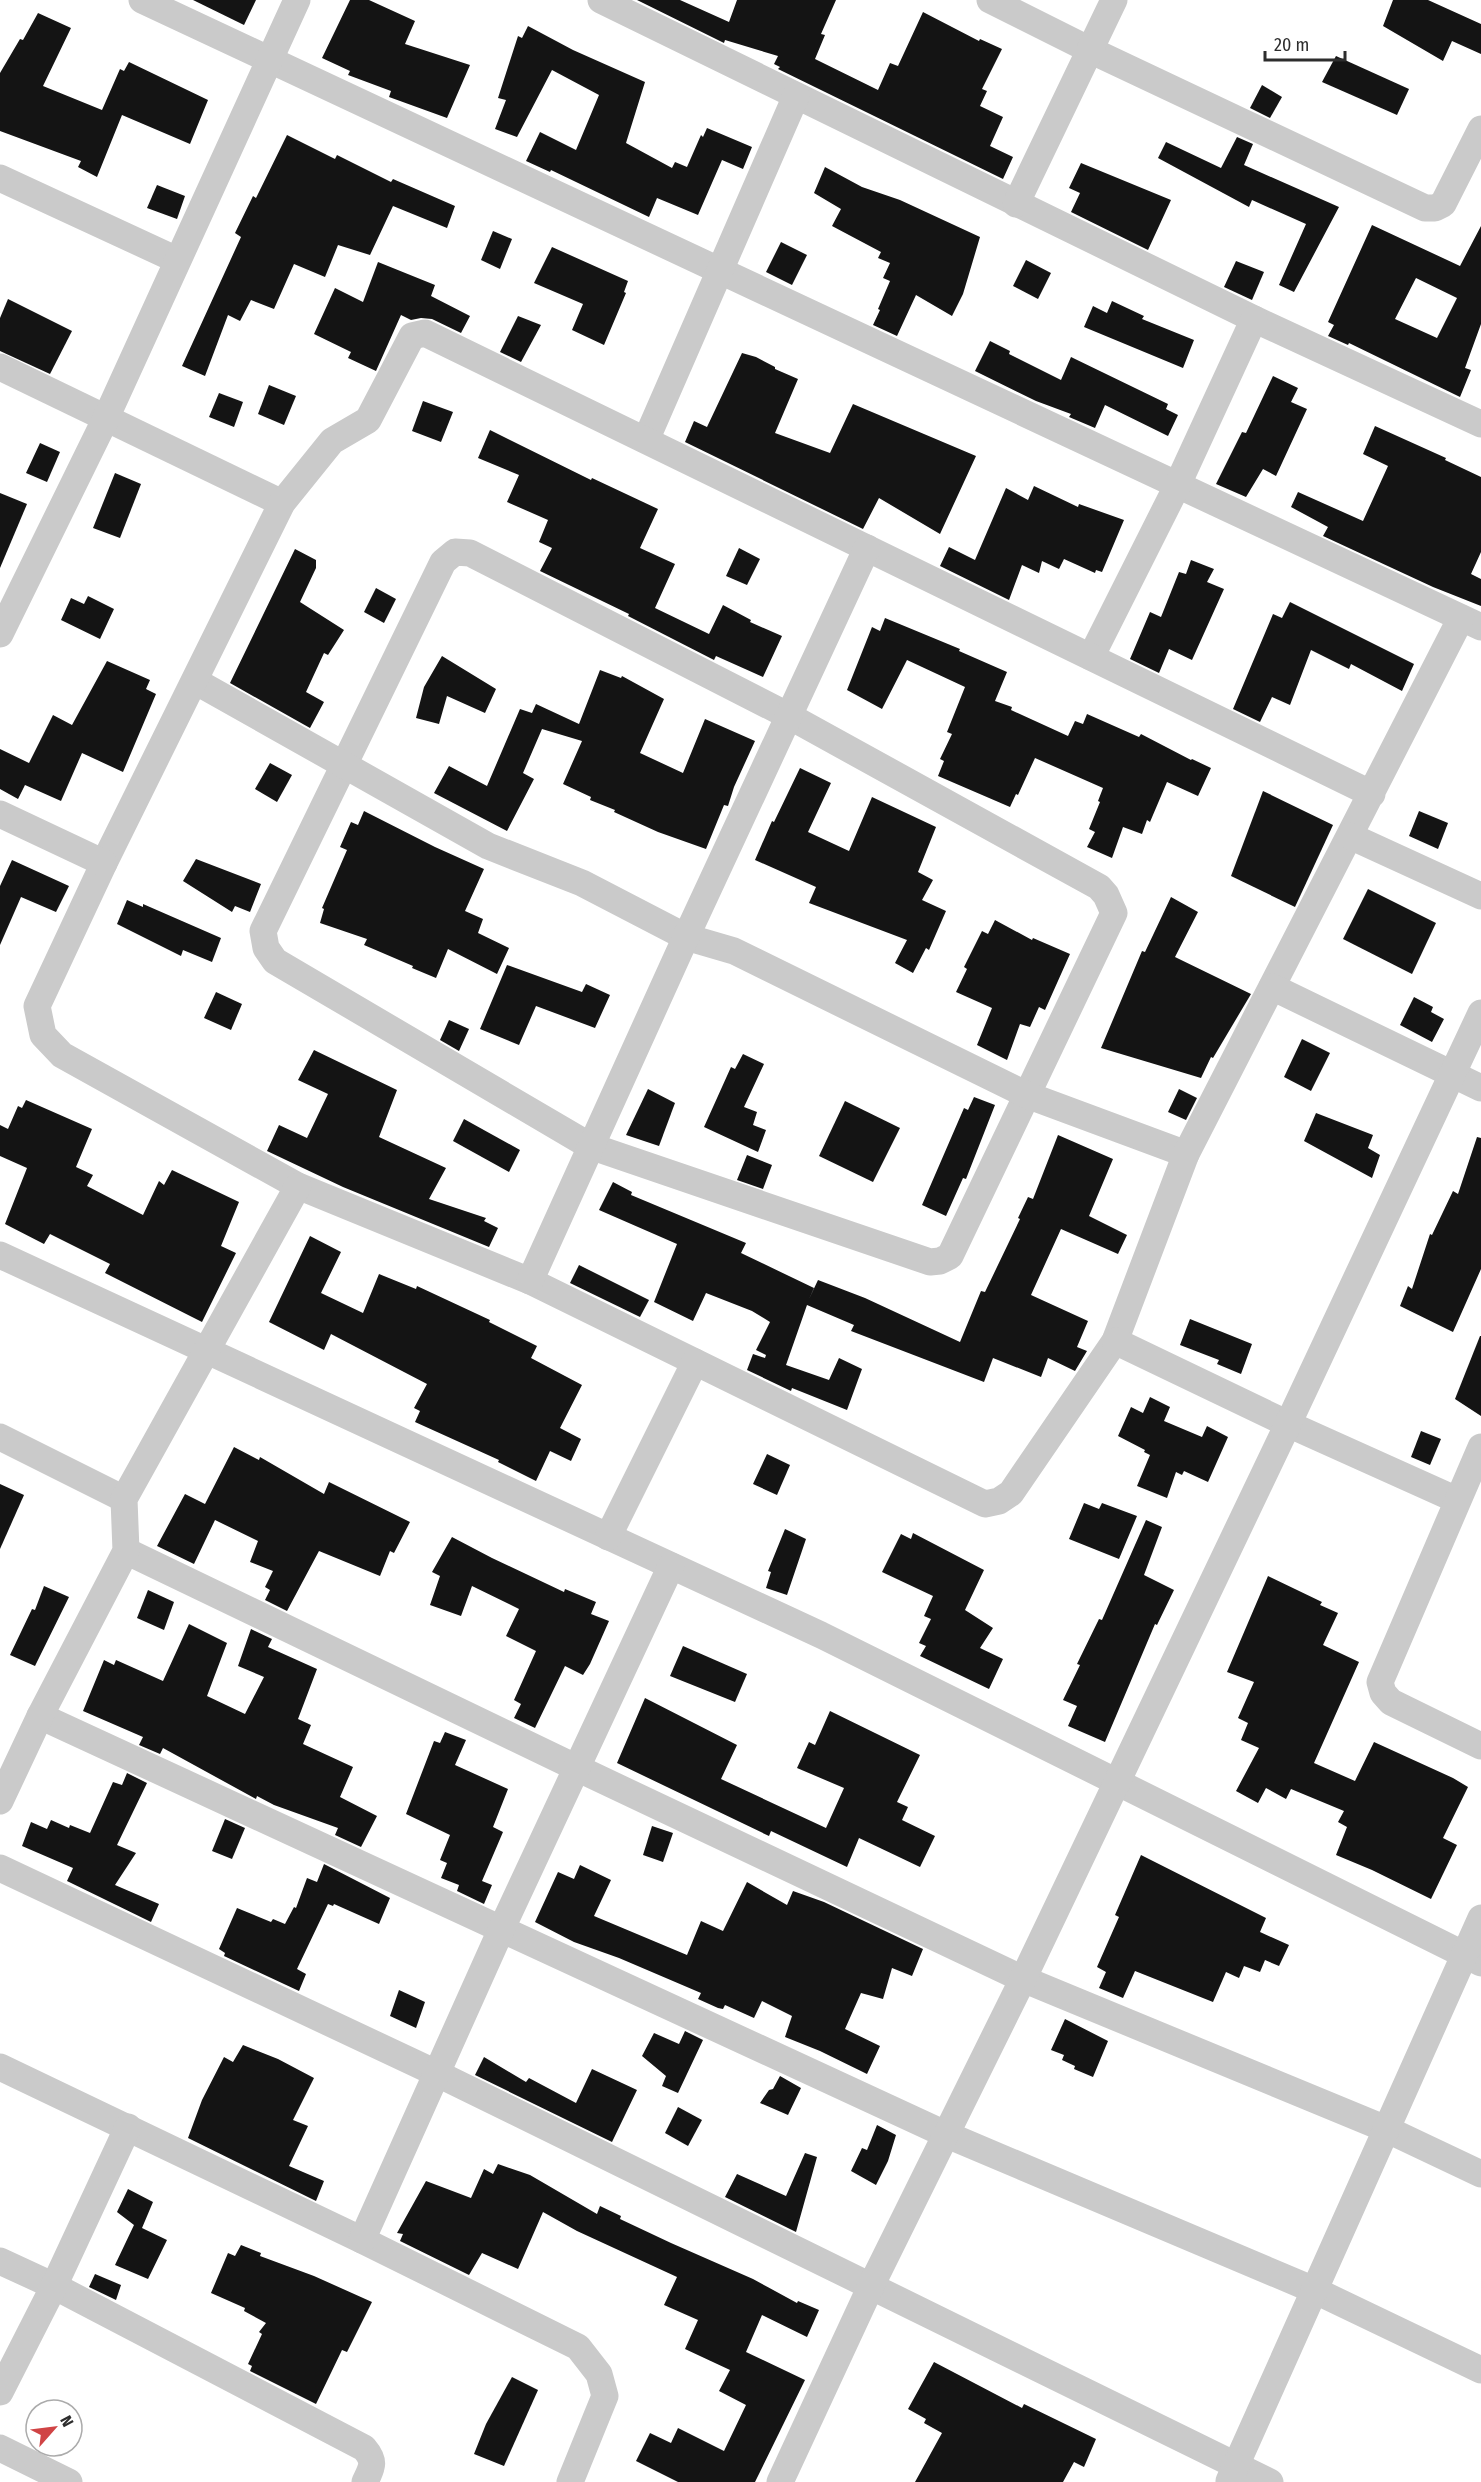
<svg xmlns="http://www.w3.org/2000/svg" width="1481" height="2482" font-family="'Fira Sans Condensed',sans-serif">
<rect width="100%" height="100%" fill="#fff"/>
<!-- building -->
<g fill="#141414" fill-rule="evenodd">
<polygon points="193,0 256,0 244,25"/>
<polygon points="350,0 369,0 415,21 405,44 470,65 447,118 389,97 391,91 348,75 350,71 322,58"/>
<polygon points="637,0 680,0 729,22 737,0 836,0 821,34 825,35 815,59 878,90 890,63 898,66 923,12 979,41 980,39 1002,49 982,89 987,91 980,106 1003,117 990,146 1013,157 1003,179 778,69 780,67 774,64 778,56 725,40 724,43"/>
<polygon points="1393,0 1428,0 1481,24 1481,54 1452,41 1443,61 1383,26"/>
<polygon points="38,13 71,28 43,86 102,110 120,69 124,71 129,62 208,100 190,144 122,115 97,177 78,167 81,161 0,131 0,73 20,39 23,40"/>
<polygon points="528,26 573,50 645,82 626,143 672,168 675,162 687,167 701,135 703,137 707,128 752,147 743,169 722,160 698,215 657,198 649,217 551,170 550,172 526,161 540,132 576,150 599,95 552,70 517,137 495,129 506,100 498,98 518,36 522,38"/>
<polygon points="1336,56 1409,89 1397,115 1322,82"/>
<polygon points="1262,85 1282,97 1270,118 1250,108"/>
<polygon points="287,135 335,159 337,155 391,182 393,179 455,206 447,228 393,206 370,255 338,245 325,277 294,264 274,309 251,300 240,321 228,315 205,376 182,366 241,237 235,233 253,196 256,198"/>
<polygon points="1237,137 1253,144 1244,165 1339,207 1294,292 1279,285 1306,224 1252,200 1249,207 1158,158 1166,142 1221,168"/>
<polygon points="1081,163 1171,200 1148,250 1071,212 1080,193 1069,188"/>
<polygon points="825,167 862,187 900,200 980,237 963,294 952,316 916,295 897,336 873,325 880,310 878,309 890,281 883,278 890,263 878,258 881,252 832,226 841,209 814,193"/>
<polygon points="157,185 185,196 177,219 147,208"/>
<path d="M 1372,225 L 1460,266 L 1481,226 L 1481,324 L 1465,368 L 1471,370 L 1460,397 L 1349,343 L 1348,345 L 1328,336 L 1334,325 L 1328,322 ZM 1416,278 L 1457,298 L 1437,338 L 1395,319 Z"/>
<polygon points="493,231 512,239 500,269 481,260"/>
<polygon points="781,242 807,255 792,285 766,272"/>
<polygon points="552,247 628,281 624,292 626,293 604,345 572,330 583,304 534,283"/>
<polygon points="1026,260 1051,273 1038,299 1013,286"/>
<polygon points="1236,261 1264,272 1252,300 1224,287"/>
<polygon points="378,262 435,285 431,296 470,316 461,333 432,319 421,318 411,320 401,315 376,371 348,358 351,352 314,334 335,288 363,302"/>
<polygon points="8,299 72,331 50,374 0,351 0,318"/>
<polygon points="1112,301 1144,316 1142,319 1194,340 1183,368 1084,327 1093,306 1107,313"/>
<polygon points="518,316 541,325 521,362 500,352"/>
<polygon points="990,341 1010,351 1009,354 1061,380 1071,357 1168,404 1166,409 1178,415 1168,436 1105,405 1095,428 1069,417 1071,414 1036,401 975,371"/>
<polygon points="742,353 756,357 775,367 775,369 798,379 775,433 830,453 853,404 976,456 940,534 879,498 863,529 685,442 694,421 707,427"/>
<polygon points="1273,376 1298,388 1291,402 1307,409 1276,476 1263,469 1246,497 1216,484 1242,432 1246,433"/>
<polygon points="269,385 296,396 284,425 258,414"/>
<polygon points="219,393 243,402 234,427 209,417"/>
<polygon points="423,401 453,412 441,442 412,431"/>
<polygon points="1375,426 1446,458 1445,460 1481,477 1481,552 1471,574 1481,579 1481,606 1433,587 1323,536 1328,527 1291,507 1298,492 1363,521 1388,466 1363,454"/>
<polygon points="490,430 591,480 592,478 658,509 640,548 675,564 655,608 709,634 723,605 751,620 750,622 782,636 763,677 716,656 714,660 628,616 629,614 540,571 552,548 539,542 548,520 507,502 519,475 478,458"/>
<polygon points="40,443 60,452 47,482 26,473"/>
<polygon points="115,473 141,484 120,538 93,528"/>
<polygon points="1034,486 1078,507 1079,504 1124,520 1102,572 1096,570 1095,573 1064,559 1059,569 1042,561 1039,573 1022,565 1009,600 940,566 949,547 975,560 1006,488 1028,500"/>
<polygon points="0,493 27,504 0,568"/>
<polygon points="739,548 760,559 747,585 726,576"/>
<polygon points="295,549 316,560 316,568 300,602 344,630 328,655 324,653 306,692 324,702 310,728 230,683"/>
<polygon points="1191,560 1214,569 1207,582 1224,589 1192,660 1169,649 1159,673 1130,659 1150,612 1161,617 1179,572 1186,574"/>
<polygon points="376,588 396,599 384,623 364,612"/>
<polygon points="88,596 114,609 100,639 61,620 71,598 84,604"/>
<polygon points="1290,602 1414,664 1402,691 1351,664 1349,669 1311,650 1290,705 1272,697 1260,722 1233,709 1273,614 1282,618"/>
<polygon points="885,618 960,649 959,651 1007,672 995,701 1012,707 1011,710 1068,736 1075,721 1083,724 1087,714 1139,737 1141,734 1191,760 1192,759 1211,768 1198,796 1167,782 1150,822 1147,820 1142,834 1123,827 1112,858 1087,847 1095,832 1089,829 1100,802 1098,801 1103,788 1035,758 1018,795 1016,794 1010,807 938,776 944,761 940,759 952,734 947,732 965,687 907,660 882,709 847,690 872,627 880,631"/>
<polygon points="442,656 496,689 485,713 447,696 439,724 416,718 424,687"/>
<polygon points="107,661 150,680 146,689 156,694 123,772 82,753 61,801 25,785 18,799 0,789 0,749 29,763 53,715 72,725"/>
<polygon points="600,670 621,678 622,676 664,699 640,753 683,773 705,719 755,741 734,787 728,806 724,805 706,849 658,832 614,812 615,810 590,800 591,797 563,784 582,741 542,729 523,773 534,779 507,831 434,793 449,766 487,786 520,709 532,713 536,704 579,724"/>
<polygon points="270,763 292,775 277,802 255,789"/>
<polygon points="800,768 831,783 808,832 849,851 872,797 936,827 918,872 933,880 922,900 946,911 929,950 926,948 913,973 895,963 907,940 809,903 816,887 755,860 772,821 774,822"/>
<polygon points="1263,791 1333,825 1295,907 1231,876"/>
<polygon points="364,811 435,847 484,869 465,911 483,919 478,933 509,948 497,974 448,949 436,978 412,968 413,966 364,945 367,939 320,923 324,909 322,908 347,850 340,847 351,822 358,825"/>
<polygon points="1419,811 1448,823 1438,849 1409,836"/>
<polygon points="196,859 261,884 250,912 235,906 232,912 183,881"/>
<polygon points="12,860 69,886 56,912 21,897 0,945 0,886"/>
<polygon points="1368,889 1436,923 1412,974 1343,939"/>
<polygon points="1171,897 1198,912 1175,957 1251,994 1213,1058 1211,1057 1201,1078 1101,1048 1142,951 1145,952"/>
<polygon points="127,900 143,907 143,904 221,938 212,962 183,950 181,956 117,924"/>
<polygon points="995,920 1032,940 1033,938 1070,954 1045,1010 1039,1007 1030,1027 1020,1024 1007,1060 977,1045 992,1008 956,992 967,969 964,967 982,931 988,934"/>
<polygon points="507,965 582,992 586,984 610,995 595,1028 536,1006 519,1045 480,1029"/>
<polygon points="216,992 242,1004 231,1030 204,1018"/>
<polygon points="1414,997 1433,1007 1431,1012 1444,1019 1432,1042 1400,1025"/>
<polygon points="449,1020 469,1029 459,1051 440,1040"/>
<polygon points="1302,1039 1330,1053 1311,1091 1284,1077"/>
<polygon points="314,1050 397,1090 379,1137 446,1168 429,1199 486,1218 484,1221 498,1228 489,1247 343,1187 267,1151 279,1125 307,1138 328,1094 298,1080"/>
<polygon points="743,1054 764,1064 744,1107 757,1112 753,1125 766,1130 758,1152 704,1127 731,1067 735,1069"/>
<polygon points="648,1089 675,1103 659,1146 626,1135"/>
<polygon points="1179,1089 1197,1098 1186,1120 1168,1112"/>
<polygon points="974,1097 995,1105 966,1179 963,1178 946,1216 922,1205 964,1108 968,1110"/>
<polygon points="26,1100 92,1129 76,1167 93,1175 87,1186 143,1215 159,1181 164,1185 172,1170 239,1202 221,1246 236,1253 202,1322 105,1273 110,1264 50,1234 44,1244 5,1224 27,1168 0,1156 0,1125 8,1129 18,1106 22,1108"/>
<polygon points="845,1101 900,1128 873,1182 819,1156"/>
<polygon points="1316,1113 1373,1135 1368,1148 1380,1155 1372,1178 1304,1141"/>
<polygon points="464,1119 520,1150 509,1172 453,1141"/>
<polygon points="1058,1135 1113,1159 1089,1216 1127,1235 1118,1254 1061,1229 1031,1295 1088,1321 1077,1347 1087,1351 1075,1371 1048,1358 1041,1377 993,1358 984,1382 851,1331 854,1325 807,1305 786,1365 829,1380 839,1358 862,1369 847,1410 792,1388 791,1391 747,1370 753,1354 765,1358 766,1355 756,1350 770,1322 752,1311 706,1293 693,1321 654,1302 677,1244 599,1210 613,1182 632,1192 631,1195 746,1243 741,1253 814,1288 809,1299 818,1280 865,1298 960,1342 981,1291 985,1292 1020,1219 1018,1218 1028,1197 1033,1199"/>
<polygon points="1477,1137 1481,1138 1481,1269 1453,1332 1400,1306 1408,1286 1412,1289 1430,1234 1432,1235 1453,1191 1458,1194"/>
<polygon points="747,1155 772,1165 763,1189 737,1180"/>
<polygon points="310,1236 341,1252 321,1293 363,1313 379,1274 416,1289 417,1286 490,1320 489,1322 537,1346 531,1358 582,1385 560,1428 581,1439 571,1461 550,1451 536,1481 498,1462 499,1460 415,1422 420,1411 414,1408 427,1384 331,1334 324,1350 269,1322"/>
<polygon points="579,1265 649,1300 640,1317 570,1283"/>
<polygon points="1190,1319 1252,1344 1241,1374 1217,1364 1219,1360 1180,1345"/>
<polygon points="1480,1336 1481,1336 1481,1416 1455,1399"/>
<polygon points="1150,1397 1170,1407 1164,1421 1202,1437 1207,1426 1228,1437 1208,1482 1184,1471 1182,1475 1176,1472 1167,1498 1137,1486 1150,1455 1144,1452 1145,1450 1118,1436 1131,1407 1143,1413"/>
<polygon points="1421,1431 1441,1439 1430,1465 1411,1457"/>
<polygon points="234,1447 259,1460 260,1457 324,1494 329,1482 410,1522 394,1553 390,1551 380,1576 319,1551 287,1611 265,1600 270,1590 265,1587 273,1571 250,1562 258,1541 215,1520 194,1564 157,1546 185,1494 205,1504"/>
<polygon points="767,1454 790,1465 777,1495 753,1484"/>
<polygon points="0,1484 24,1495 0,1549"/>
<polygon points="1084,1503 1099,1509 1102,1503 1137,1516 1119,1559 1069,1539"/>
<polygon points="1146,1520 1162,1527 1144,1575 1174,1590 1157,1625 1155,1624 1105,1742 1068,1726 1077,1706 1063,1700 1080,1665 1077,1664 1099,1619 1102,1620"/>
<polygon points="785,1529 806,1539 787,1595 766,1588 771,1572 768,1571"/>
<polygon points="913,1533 984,1570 965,1610 993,1628 980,1648 1003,1659 989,1689 920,1656 926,1646 919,1643 931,1619 924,1616 933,1596 882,1572 901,1534 911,1539"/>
<polygon points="452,1537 492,1558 564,1592 565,1589 596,1602 591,1614 609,1621 590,1664 583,1675 565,1666 535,1728 514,1718 521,1704 514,1700 536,1651 506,1636 519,1609 472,1586 461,1616 430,1605 440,1576 432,1572"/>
<polygon points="1268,1576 1322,1602 1320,1605 1338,1613 1323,1645 1359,1662 1314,1763 1355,1781 1374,1742 1453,1778 1468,1787 1443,1838 1457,1845 1431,1899 1372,1870 1336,1855 1347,1827 1338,1822 1344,1811 1291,1789 1286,1799 1266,1788 1258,1803 1236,1791 1259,1748 1241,1740 1248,1723 1238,1718 1254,1682 1227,1672"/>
<polygon points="44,1586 69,1597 35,1666 10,1655 32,1609 35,1610"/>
<polygon points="148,1590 174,1602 164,1630 137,1618"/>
<polygon points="189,1624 227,1643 207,1696 245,1714 264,1677 238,1666 251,1629 272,1639 268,1647 317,1669 298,1719 311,1725 303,1744 353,1767 340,1797 377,1816 361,1847 335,1835 338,1828 274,1805 257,1796 256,1799 163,1748 160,1754 139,1745 143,1737 83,1711 104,1660 114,1665 116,1660 163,1681"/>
<polygon points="683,1646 747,1674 735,1702 670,1676"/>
<polygon points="645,1698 737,1745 721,1779 826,1828 844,1788 797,1768 809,1742 815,1745 830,1711 920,1755 897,1802 908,1807 902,1820 935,1836 920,1867 859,1838 847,1867 771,1831 769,1836 617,1763"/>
<polygon points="445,1732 466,1740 455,1765 508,1789 493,1827 503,1832 482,1881 492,1885 484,1904 457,1891 459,1885 441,1878 447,1863 440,1860 450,1835 406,1814 434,1741 440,1743"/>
<polygon points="127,1773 147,1783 117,1845 136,1853 115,1885 159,1904 151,1922 67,1881 73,1868 22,1846 31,1822 47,1829 51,1820 69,1828 70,1825 90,1833 113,1782 122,1785"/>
<polygon points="225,1819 245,1828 232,1859 212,1851"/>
<polygon points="652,1826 673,1833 663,1862 643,1855"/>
<polygon points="1141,1855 1266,1918 1260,1932 1289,1945 1279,1966 1265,1960 1260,1972 1244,1966 1239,1978 1226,1972 1213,2002 1135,1971 1123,1998 1099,1988 1106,1972 1097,1967 1119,1917 1115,1915"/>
<polygon points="324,1864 390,1898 379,1924 334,1904 333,1906 328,1904 297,1969 306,1974 299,1991 224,1956 225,1953 219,1949 237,1908 271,1922 273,1919 285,1924 294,1907 296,1908 307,1878 317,1882"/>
<polygon points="580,1865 611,1880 594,1916 687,1955 701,1921 723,1931 747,1882 787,1905 793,1891 824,1902 923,1949 912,1976 892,1968 883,1999 861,1993 845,2029 880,2046 867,2074 820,2051 785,2037 792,2016 762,2001 754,2018 725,2005 723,2009 718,2008 698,1999 701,1993 619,1958 574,1942 535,1922 558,1872 574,1879"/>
<polygon points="399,1990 425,2002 416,2028 390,2016"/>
<polygon points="1065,2019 1108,2041 1093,2077 1074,2069 1075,2066 1062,2060 1064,2055 1051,2050"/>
<polygon points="685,2031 703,2040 678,2093 662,2086 666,2076 642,2056 654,2033 679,2044"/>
<polygon points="243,2045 278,2059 314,2078 293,2120 308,2126 289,2166 324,2181 316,2201 188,2138 202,2100 224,2057 233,2062"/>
<polygon points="484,2057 526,2082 529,2078 576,2103 592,2069 637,2090 612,2142 475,2075"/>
<polygon points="780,2076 801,2088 788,2115 760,2103 769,2090 773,2089"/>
<polygon points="678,2107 702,2120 688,2146 665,2133"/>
<polygon points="877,2125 896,2135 888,2161 876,2185 851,2171 862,2148 867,2150"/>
<polygon points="805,2153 817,2157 796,2232 725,2197 737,2174 786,2196"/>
<polygon points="498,2164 530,2175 597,2214 600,2206 621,2216 620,2219 671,2243 753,2279 797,2303 798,2301 819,2310 807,2337 762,2315 746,2352 805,2380 755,2482 678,2482 636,2461 650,2433 671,2443 678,2428 724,2451 746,2405 719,2391 730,2370 685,2349 698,2320 664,2305 677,2277 577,2231 543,2212 518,2269 482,2253 469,2275 400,2241 403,2234 397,2233 426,2181 471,2198 484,2169 493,2174"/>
<polygon points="128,2189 153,2202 142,2228 167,2240 148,2279 115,2265 134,2225 117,2212"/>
<polygon points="241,2245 261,2253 260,2256 314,2276 372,2302 347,2352 342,2350 316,2404 250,2371 252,2366 248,2364 262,2334 259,2332 266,2323 244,2311 245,2308 211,2293 228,2253 235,2256"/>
<polygon points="95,2274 121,2285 116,2300 89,2287"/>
<polygon points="934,2362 1022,2408 1024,2404 1096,2439 1084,2467 1074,2462 1063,2482 915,2482 942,2433 924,2423 926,2419 908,2409"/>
<polygon points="512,2377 538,2390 504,2466 474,2454 486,2424"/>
</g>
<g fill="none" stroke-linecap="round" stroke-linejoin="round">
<!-- minor -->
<g stroke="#cacaca" stroke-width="27">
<polyline points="142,0 1481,627"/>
<polyline points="601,0 1254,319 1481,424"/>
<polyline points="990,0 1090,50 1425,208 1435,208 1443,204 1481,129"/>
<polyline points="0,178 177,260"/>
<polyline points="1016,204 1114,0"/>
<polyline points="0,367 282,503"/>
<polyline points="646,440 796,96"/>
<polygon points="455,552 470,553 789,716 1099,887 1106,895 1114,913 950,1256 940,1261 930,1262 590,1146 275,961 266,948 263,931 443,562"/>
<polyline points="0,634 106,418 297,0"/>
<polyline points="1091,657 1177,486 1254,319"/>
<polyline points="195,681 488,846 582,883 686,937 734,951 1027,1095 1186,1154"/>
<polyline points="1372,794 425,333 412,336 368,420 332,441 282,503 104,863 37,1006 43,1035 62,1055 298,1186 530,1281 985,1504 999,1501 1011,1493 1115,1341 1186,1154 1461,618"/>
<polyline points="0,814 104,863"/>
<polyline points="1350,836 1481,896"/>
<polyline points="1272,987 1481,1088"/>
<polyline points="0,1255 821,1635 1481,1963"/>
<polyline points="530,1281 686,937 867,548"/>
<polyline points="1115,1341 1288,1424 1457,1500"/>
<polyline points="0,1437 124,1499"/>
<polyline points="1481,1447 1380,1682 1383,1693 1391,1702 1481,1746"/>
<polyline points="608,1537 695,1362"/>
<polyline points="126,1551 577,1768 1023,1979 1386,2129 1481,2174"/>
<polyline points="40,1716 945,2134 1314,2290 1481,2370"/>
<polyline points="0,1801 40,1716 126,1551 124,1499 298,1186"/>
<polyline points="0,1868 436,2073 1270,2482"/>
<polyline points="0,2067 362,2240 578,2347 599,2374 605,2396 570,2482"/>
<polyline points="362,2240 501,1930 671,1566"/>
<path d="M 0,2261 L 54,2286 L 364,2448 C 376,2462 372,2467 365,2482"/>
<polyline points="0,2392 54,2286 128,2127"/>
<polyline points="0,2448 69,2482"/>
<polyline points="1229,2481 1481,1918"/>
<polyline points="780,2482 871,2286 1023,1979 1288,1424 1481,1013"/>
</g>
</g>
<!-- north arrow -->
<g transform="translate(54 2428) rotate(62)"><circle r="28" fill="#ffffff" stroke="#ababab" stroke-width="1.5"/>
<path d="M0-4.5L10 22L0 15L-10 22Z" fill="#d04445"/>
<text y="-9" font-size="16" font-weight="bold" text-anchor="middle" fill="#2d2d2d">N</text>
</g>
<!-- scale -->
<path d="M1265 51v9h80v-9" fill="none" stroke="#2d2d2d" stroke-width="3"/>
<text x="1274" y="51" font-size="18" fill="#2d2d2d" stroke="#ffffff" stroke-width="4.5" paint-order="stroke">20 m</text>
</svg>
